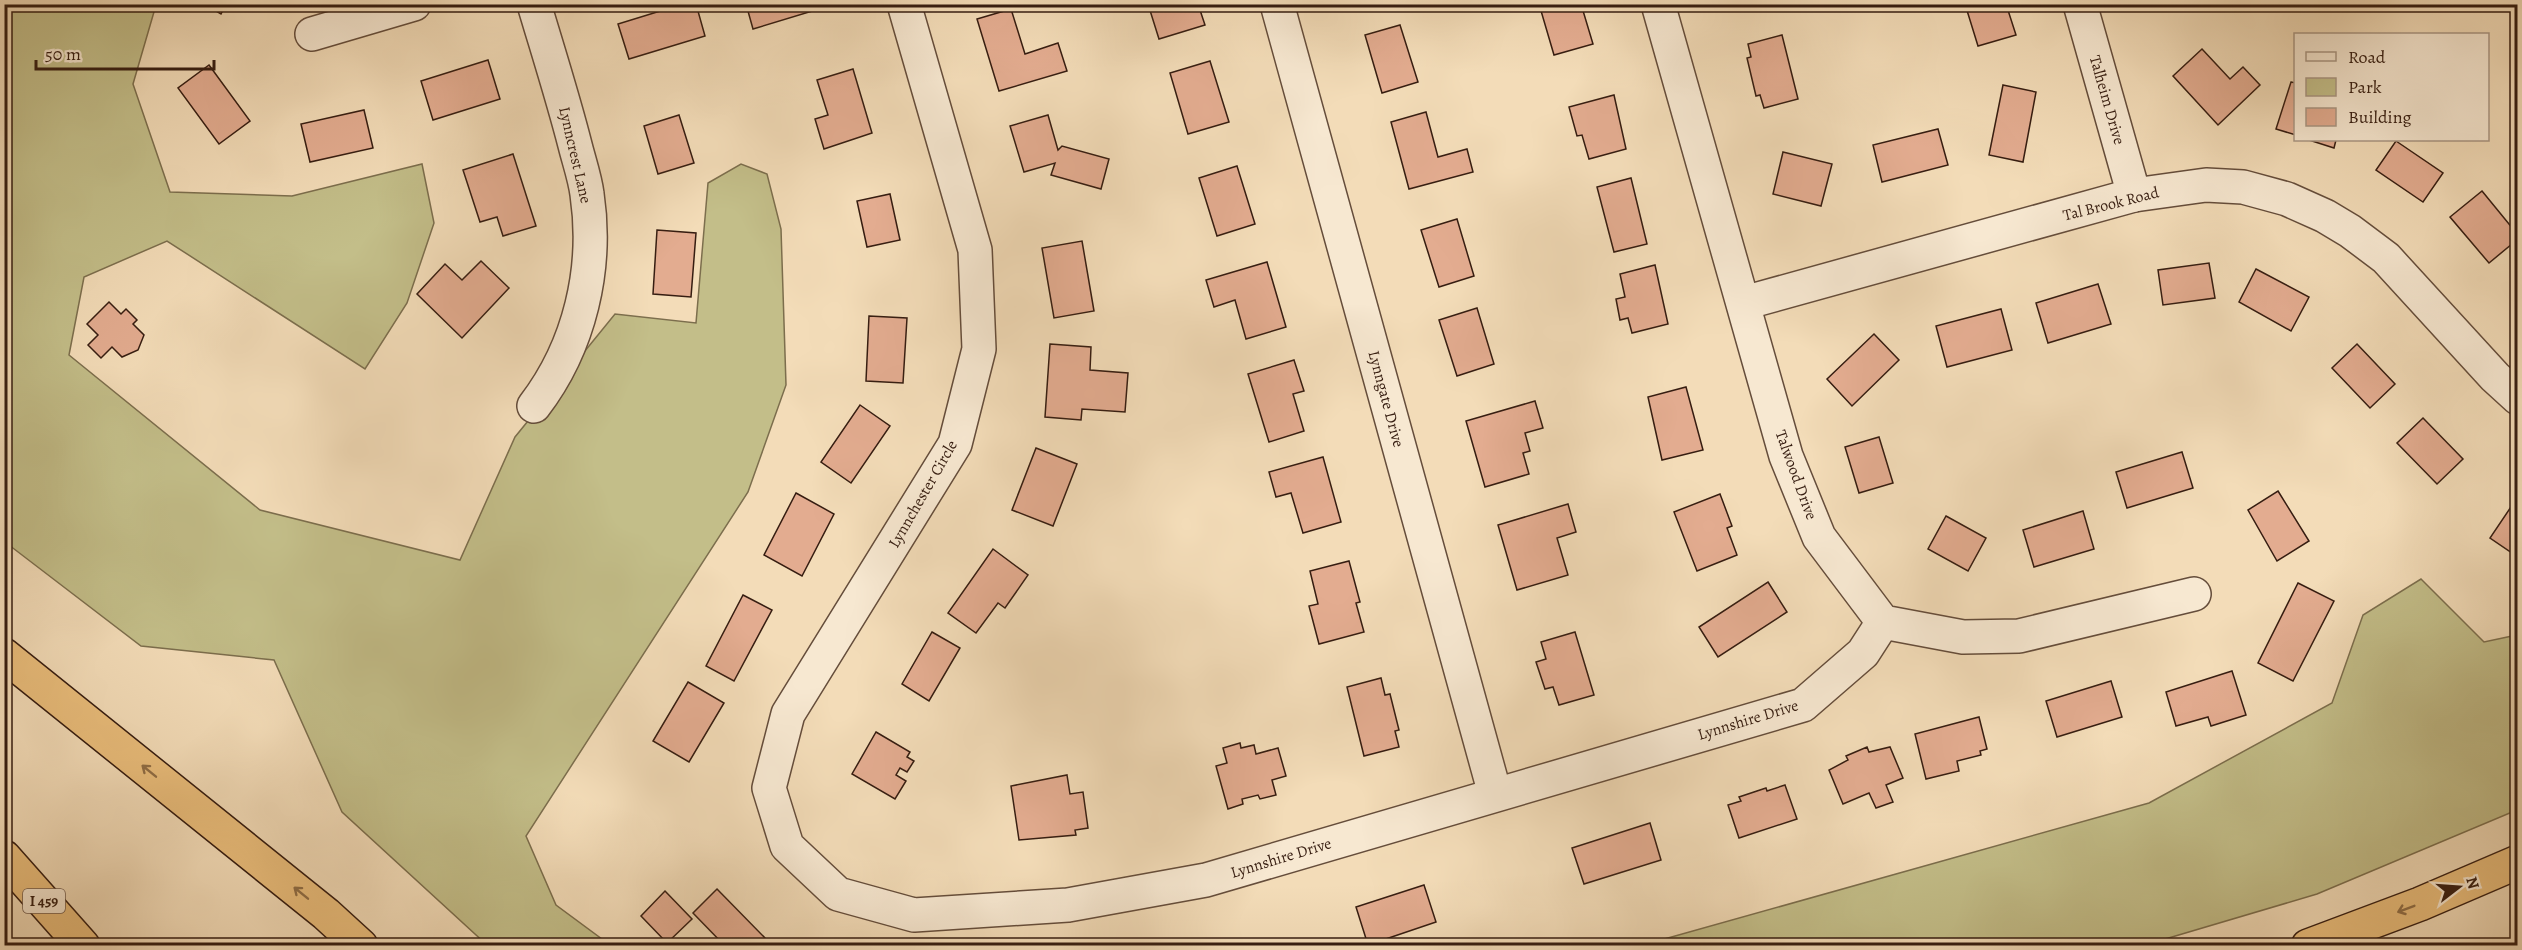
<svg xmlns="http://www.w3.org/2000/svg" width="2522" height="950" font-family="Alegreya,serif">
<rect width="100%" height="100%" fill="#f3dcb8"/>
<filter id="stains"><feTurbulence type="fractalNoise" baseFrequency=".00333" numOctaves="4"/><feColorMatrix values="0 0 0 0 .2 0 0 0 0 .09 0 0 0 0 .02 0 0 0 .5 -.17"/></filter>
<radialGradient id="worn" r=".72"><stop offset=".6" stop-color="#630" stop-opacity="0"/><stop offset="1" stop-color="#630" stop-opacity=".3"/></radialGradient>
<!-- green -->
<g fill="#c3be89" stroke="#7c6e4d" stroke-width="1.5">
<polygon points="4,5 156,5 133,84 170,192 292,196 422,164 434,223 407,303 365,369 167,241 84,277 69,355 260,510 460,560 515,437 615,314 696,323 708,183 741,164 767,174 781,229 786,385 748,492 526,836 556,905 610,945 487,945 342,812 274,660 141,646 5,542"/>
<polygon points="2421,579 2484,642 2517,635 2517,810 2317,894 2145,945 1643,945 2149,803 2332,703 2363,615"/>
</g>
<!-- building -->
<g fill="#e3ac90" stroke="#361d11" stroke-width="1.5">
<polygon points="204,4 226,4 221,14"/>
<polygon points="683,4 696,4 705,36 629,59 618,24"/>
<polygon points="746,4 818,4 819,9 753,29"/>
<polygon points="1148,4 1198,4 1205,25 1159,39"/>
<polygon points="1539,4 1581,4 1593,44 1554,55"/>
<polygon points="1965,4 2006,4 2016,35 1978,46"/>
<polygon points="1011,9 1025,54 1058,43 1067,71 999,91 977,19"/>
<polygon points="1400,25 1418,82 1382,93 1365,35"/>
<polygon points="1782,35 1798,99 1764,108 1760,95 1756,96 1747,58 1751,57 1748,44"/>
<polygon points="2202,49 2230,79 2243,67 2260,85 2218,125 2173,76"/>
<polygon points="488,60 500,99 433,120 421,81"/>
<polygon points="1210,61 1229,122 1188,134 1170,73"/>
<polygon points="209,65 250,121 219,144 178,88"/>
<polygon points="853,69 872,133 824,149 815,119 828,115 817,80"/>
<polygon points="2291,82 2296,83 2296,135 2276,129"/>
<polygon points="2003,85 2036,92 2023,162 1989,155"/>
<polygon points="1614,95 1626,149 1589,159 1582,135 1577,136 1569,107"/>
<polygon points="364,110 373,148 310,162 301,124"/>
<polygon points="1426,112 1438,157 1467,149 1473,172 1409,189 1391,122"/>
<polygon points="679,115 694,163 658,174 644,126"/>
<polygon points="1048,115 1058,150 1062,146 1109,159 1101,189 1051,175 1055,163 1024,172 1010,126"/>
<polygon points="1938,129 1948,165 1882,182 1873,145"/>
<polygon points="2309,140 2336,140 2334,148"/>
<polygon points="2396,141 2443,173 2423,202 2376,170"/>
<polygon points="1783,152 1832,164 1821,206 1773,194"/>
<polygon points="513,154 536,226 503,236 497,217 480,222 463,170"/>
<polygon points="1237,166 1255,224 1217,236 1199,178"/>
<polygon points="1631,178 1647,244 1614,252 1597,187"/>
<polygon points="2482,191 2518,235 2518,239 2489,263 2450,217"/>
<polygon points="890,194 900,240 867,247 857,201"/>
<polygon points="1457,219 1474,276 1439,287 1421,230"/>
<polygon points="657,230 696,233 691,297 653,294"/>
<polygon points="1082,241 1094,311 1054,318 1042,248"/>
<polygon points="481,261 509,288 462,338 417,294 445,264 462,280"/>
<polygon points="1267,262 1286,327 1246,339 1235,300 1214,307 1206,280"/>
<polygon points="2209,263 2215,298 2163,305 2158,270"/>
<polygon points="1655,265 1668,324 1632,333 1628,318 1620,320 1616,299 1625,297 1620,274"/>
<polygon points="2256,269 2309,297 2291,331 2239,302"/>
<polygon points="2098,284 2111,324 2048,343 2036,303"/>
<polygon points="109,302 121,314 126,309 137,320 133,324 144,335 138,350 122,357 112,347 101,358 88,345 98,335 87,324"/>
<polygon points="1477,308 1494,364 1457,376 1439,320"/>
<polygon points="2001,309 2012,350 1947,367 1936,326"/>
<polygon points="869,316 907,318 903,383 866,381"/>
<polygon points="1874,334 1899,360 1852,406 1827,379"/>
<polygon points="1050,344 1091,347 1090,370 1128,373 1125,412 1082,409 1081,420 1045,417"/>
<polygon points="2357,344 2395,384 2370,408 2332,368"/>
<polygon points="1294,360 1304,391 1293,394 1304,431 1269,442 1248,374"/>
<polygon points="1686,387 1703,450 1662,460 1648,397"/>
<polygon points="1535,401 1543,428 1525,433 1530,451 1523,453 1529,474 1485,487 1466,421"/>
<polygon points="860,405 890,426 851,483 821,462"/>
<polygon points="2423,418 2463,459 2437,484 2397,443"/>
<polygon points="1879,437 1893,483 1859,493 1845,447"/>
<polygon points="1036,448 1077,464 1053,526 1012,510"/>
<polygon points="2182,452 2193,488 2127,508 2116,472"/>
<polygon points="1323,457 1341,522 1303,533 1291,493 1276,497 1269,472"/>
<polygon points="2278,491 2309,541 2277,561 2248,510"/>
<polygon points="796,493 834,514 802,576 764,555"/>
<polygon points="1720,494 1732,526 1727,528 1737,555 1697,571 1674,512"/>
<polygon points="2517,498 2518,499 2518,557 2490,538"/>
<polygon points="1568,504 1576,532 1557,538 1568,575 1517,590 1498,525"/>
<polygon points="2083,511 2094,549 2034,567 2023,530"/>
<polygon points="1946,516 1986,538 1968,571 1928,549"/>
<polygon points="993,549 1028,575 1005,608 998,603 976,633 948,613"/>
<polygon points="1349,561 1360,602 1356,603 1364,632 1319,644 1309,606 1318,604 1310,571"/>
<polygon points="1768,582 1787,612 1718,657 1699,627"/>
<polygon points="2298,583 2334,601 2293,681 2258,663"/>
<polygon points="743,595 772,610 734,681 706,666"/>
<polygon points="932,632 960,648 929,701 902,684"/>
<polygon points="1575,632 1594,695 1559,705 1553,687 1545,689 1536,662 1546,659 1541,642"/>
<polygon points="2232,671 2246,715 2211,726 2208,717 2176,726 2166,692"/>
<polygon points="1381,678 1385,695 1390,694 1399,730 1395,731 1399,747 1364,756 1347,687"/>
<polygon points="2111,681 2122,717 2057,737 2046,701"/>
<polygon points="688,682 724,703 689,762 653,741"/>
<polygon points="1979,717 1987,749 1980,751 1981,755 1957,761 1959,771 1926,779 1915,734"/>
<polygon points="876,732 910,752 907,757 914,761 907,772 900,768 896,775 906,781 895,799 852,774"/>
<polygon points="1240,743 1241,748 1254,745 1256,754 1278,748 1286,776 1272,780 1276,795 1260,799 1258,795 1242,799 1243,804 1228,809 1216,766 1227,763 1223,748"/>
<polygon points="1867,747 1869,752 1890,747 1903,778 1886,785 1893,802 1876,808 1869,793 1843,804 1829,770 1848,760 1846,756"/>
<polygon points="1067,775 1070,794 1083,792 1088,828 1075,830 1076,835 1019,840 1011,786"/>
<polygon points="1785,785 1797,819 1739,838 1728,805 1741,801 1739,797 1766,788 1767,791"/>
<polygon points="1650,823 1661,860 1584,884 1572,848"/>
<polygon points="1424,885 1436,922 1368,945 1356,907"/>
<polygon points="717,889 766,939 759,946 725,946 693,913"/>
<polygon points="665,891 692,919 667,943 641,916"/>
</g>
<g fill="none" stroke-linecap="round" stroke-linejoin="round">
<!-- minor casing -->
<g stroke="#654d3b" stroke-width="36">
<g id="minor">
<path d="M 534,4 C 548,51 563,98 575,145 C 579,161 585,178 587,194 C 598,268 580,346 534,406"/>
<polyline points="904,4 975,250 979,349 955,444 788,714 769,788 787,846 838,894 914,915 1068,905 1206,880 1803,705 1863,653 1883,622"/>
<polyline points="1277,4 1495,794"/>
<polyline points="1658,4 1786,456 1819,537 1883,622 1963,637 2019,636 2194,594"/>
<polyline points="2080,4 2134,195"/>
<polyline points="312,34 414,4"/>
<polyline points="1744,303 2134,195 2206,185 2243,187 2287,199 2325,216 2350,231 2386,258 2495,377 2518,398"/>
</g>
</g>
<!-- highway casing -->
<g stroke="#361d11" stroke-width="36">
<g id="highway">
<polyline points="4,655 326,914 361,946"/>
<polyline points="4,857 83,946"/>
<polyline points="2308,946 2420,904 2518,862"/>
</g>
</g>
<!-- minor -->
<use href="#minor" stroke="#f7e8d1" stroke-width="33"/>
<!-- highway -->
<use href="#highway" stroke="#eabe7c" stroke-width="33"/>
</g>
<!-- one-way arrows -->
<defs><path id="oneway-shaft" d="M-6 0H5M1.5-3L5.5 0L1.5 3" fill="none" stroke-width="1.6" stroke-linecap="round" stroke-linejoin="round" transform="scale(1.5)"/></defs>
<g stroke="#906e46">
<use href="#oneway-shaft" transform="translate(149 771) rotate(-141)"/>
<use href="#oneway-shaft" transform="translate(301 893) rotate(-141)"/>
<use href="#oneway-shaft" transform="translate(2406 909) rotate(159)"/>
</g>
<g text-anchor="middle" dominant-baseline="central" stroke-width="6" stroke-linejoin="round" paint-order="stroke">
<!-- shield labels -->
<rect fill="#f7e8d1" stroke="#705a4b" stroke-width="1.5" x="23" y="889" width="42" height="24" rx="4.5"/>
<g font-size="15" font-weight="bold" fill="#361d11">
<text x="44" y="901">I 459</text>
</g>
<!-- street labels -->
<g font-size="16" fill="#361d11" stroke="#f7e8d1">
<text transform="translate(2107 100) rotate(74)">Talheim Drive</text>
<text transform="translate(575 155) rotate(77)">Lynncrest Lane</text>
<text transform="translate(2111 204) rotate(-14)">Tal Brook Road</text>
<text transform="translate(1386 399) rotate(75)">Lynngate Drive</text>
<text transform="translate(1796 475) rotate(70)">Talwood Drive</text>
<text transform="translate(923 494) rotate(-60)">Lynnchester Circle</text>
<text transform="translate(1748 720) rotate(-17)">Lynnshire Drive</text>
<text transform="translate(1281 858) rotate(-17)">Lynnshire Drive</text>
</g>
</g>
<!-- margin -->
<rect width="2522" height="950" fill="none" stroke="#f3dcb8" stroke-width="24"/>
<rect x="6" y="6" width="2510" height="938" fill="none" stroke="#361d11" stroke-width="3"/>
<rect x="12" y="12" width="2498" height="926" fill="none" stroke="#361d11" stroke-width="1.5"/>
<!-- legend -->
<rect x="2294" y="33" width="195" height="108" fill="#f7e8d1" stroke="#aa9784" stroke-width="1.5"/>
<rect x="2306" y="52" width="30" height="9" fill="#f7e8d1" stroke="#aa9784" stroke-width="1.5"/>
<text x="2348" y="63" font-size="18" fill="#361d11">Road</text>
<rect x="2306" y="78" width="30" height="18" fill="#c3be89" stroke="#aa9784" stroke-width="1.5"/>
<text x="2348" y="93" font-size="18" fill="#361d11">Park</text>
<rect x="2306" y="108" width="30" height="18" fill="#e3ac90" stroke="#aa9784" stroke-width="1.5"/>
<text x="2348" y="123" font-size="18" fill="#361d11">Building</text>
<!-- north arrow -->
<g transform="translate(2459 887) rotate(73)" stroke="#f7e8d1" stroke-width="4.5" paint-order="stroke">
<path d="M0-4.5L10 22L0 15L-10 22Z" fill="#361d11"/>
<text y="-9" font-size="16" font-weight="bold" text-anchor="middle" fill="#361d11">N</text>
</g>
<!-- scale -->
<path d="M36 60v9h178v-9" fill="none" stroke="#361d11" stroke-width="3"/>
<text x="45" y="60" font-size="18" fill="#361d11" stroke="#f7e8d1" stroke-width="4.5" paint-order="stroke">50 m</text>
<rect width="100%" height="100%" filter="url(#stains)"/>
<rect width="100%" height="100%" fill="url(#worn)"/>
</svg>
